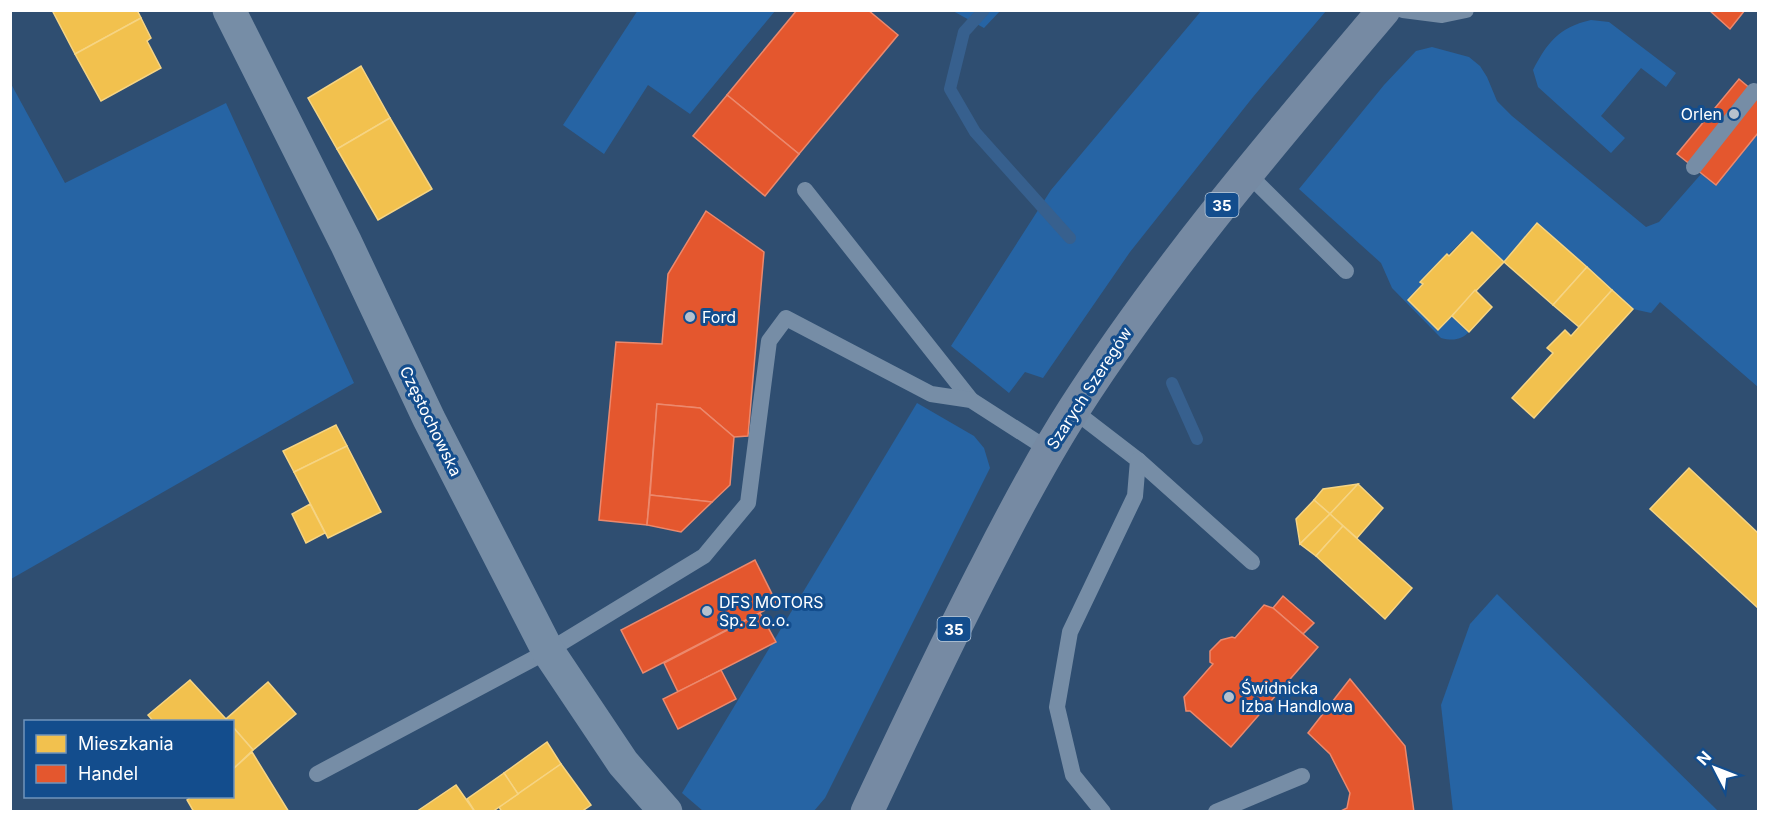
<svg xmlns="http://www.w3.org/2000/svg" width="1769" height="822" font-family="Inter,sans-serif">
<rect width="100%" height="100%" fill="#2f4e71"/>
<!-- green -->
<g fill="#2664a4">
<polygon points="638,10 775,11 690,114 648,85 604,154 563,125"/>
<polygon points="1202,10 1326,11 1253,97 1130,252 1043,378 1025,372 1009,393 951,346 1051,190"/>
<polygon points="953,11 1000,11 984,28"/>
<path d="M 1591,20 L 1609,22 L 1676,73 L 1666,87 L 1641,68 L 1601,116 L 1625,138 L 1611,153 L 1538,87 L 1533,70 C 1547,43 1559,27 1591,20 Z"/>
<path d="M 1432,47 L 1469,57 L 1480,66 L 1487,77 L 1497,101 L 1512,116 L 1646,227 L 1659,222 L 1702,173 L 1716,184 L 1758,133 L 1758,387 L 1660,302 L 1651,313 L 1633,309 L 1537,223 L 1504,262 L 1471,232 L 1421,282 L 1423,284 L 1408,300 L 1438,329 L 1452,316 L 1469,332 C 1461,340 1453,341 1441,338 L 1392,288 L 1381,263 L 1299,189 L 1384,85 L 1416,51 Z"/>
<polygon points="10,82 65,183 226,103 354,383 11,579"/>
<polygon points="917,403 974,436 984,448 990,468 825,798 814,811 703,811 682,793"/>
<polygon points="1497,594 1718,811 1453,811 1441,705 1470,624"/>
</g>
<!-- homes -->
<g fill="#f2c14e" stroke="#f6d483" stroke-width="1.5">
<polygon points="52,10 137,10 141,18 75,54"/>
<polygon points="141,18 151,38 147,41 161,68 101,101 75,54"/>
<polygon points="361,66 390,118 337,149 308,98"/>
<polygon points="390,118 432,189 378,220 337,149"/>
<polygon points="1537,223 1587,267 1553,305 1504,262"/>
<polygon points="1472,232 1504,262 1438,330 1408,300 1423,284 1420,282 1447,254 1449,256"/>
<polygon points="1587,267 1612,290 1579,327 1553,305"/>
<polygon points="1475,290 1492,307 1469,332 1452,316"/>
<polygon points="1612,290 1633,309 1534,418 1512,398 1553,353 1547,348 1565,330 1571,336"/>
<polygon points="336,425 347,446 294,472 283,451"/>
<polygon points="347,446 381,512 328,538 294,472"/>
<polygon points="1689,468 1758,533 1758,608 1650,509"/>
<polygon points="1358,484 1330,514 1314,500 1323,489"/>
<polygon points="1358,484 1383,508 1357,538 1330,514"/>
<polygon points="1314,500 1330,514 1300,544 1296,519"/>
<polygon points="310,504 325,533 306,543 292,514"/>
<polygon points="1330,514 1343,526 1316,556 1300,544"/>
<polygon points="1343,526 1412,588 1385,619 1316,556"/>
<polygon points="190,680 226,719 228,722 154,722 148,715"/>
<polygon points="268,682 296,714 253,750 232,726 232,722 228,722 226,719"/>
<polygon points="232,726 253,750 232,770"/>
<polygon points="547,742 561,764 518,794 504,773"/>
<polygon points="252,752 289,812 194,812 187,800 192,796 232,796 232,770"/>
<polygon points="561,764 591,805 581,812 502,812 499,807"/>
<polygon points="504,773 518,794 492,812 475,812 467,799"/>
<polygon points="456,785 475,812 416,812"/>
</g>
<!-- shops -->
<g fill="#e4572e" stroke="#ec896d" stroke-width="1.5">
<polygon points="797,10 868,10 898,35 799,154 727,95"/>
<polygon points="1709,10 1745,10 1730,29"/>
<polygon points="1739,79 1758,95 1758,133 1716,185 1677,154"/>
<polygon points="727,95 799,154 765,196 693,136"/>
<polygon points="706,211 764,252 748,436 734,437 700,408 657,404 647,525 599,520 616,342 662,344 668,274"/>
<polygon points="657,404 700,408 734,437 730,485 712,502 650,495"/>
<polygon points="650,495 712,502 681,532 647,525"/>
<polygon points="755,560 777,604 643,673 621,630"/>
<polygon points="1283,596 1314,623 1303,634 1273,608"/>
<polygon points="1264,605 1273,608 1318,647 1231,747 1190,711 1186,711 1184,697 1213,664 1210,662 1210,651 1221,640 1232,637 1235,638"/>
<polygon points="760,613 776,642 678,692 664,663"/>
<polygon points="721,670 736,699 678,729 663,699"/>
<polygon points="1350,679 1405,746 1414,812 1339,812 1347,808 1350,793 1330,754 1308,733"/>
</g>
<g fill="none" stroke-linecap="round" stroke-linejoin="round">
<!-- stream -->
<g stroke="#37608e" stroke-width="12">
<polyline points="984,10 964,32 950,89 975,132 1070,238"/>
<polyline points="1172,383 1197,439"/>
</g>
<!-- lane -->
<g stroke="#768da6" stroke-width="16">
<polyline points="1403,10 1442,15 1466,10"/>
<polyline points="1694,167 1754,91"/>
<polyline points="1247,173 1346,271"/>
<polyline points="805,190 971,400"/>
<polyline points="1073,410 1138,460 1135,496 1070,632 1057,707 1073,775 1103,812"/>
<polyline points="1138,460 1252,562"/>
<polyline points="317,774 548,651 704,556 748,503 769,341 786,318 931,394 971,400 1049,450"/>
<polyline points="1216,812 1302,776"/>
</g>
<!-- street -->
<polyline stroke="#768da6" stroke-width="33" points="229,10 346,243 429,419 548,651 623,763 666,812"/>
<!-- primary -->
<path stroke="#768aa3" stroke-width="33" d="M 867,812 C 906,729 945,646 987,565 C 1014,512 1042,459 1074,409 C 1165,267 1275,139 1384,10"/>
</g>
<!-- markers -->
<g fill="#b6c1cd" stroke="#134d8d" stroke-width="2">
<circle cx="1734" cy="114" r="6"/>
<circle cx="690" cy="317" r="6"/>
<circle cx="707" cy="611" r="6"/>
<circle cx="1229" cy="697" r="6"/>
</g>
<g text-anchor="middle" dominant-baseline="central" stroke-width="6" stroke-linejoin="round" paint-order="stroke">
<!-- shield labels -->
<g fill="#134d8d" stroke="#b8cadd" stroke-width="1.5">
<rect x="1205.5" y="193" width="33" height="24" rx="4.5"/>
<rect x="937.5" y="617" width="33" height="24" rx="4.5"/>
</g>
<g font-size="15" font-weight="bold" fill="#fff">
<text x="1222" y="205">35</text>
<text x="954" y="629">35</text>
</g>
<!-- poi labels -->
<g font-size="16" fill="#fff" stroke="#134d8d" text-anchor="start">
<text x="1722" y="114" text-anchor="end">Orlen</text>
<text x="702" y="317">Ford</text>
<text x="719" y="602">DFS MOTORS<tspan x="719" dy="18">Sp. z o.o.</tspan></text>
<text x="1241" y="688">Świdnicka<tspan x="1241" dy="18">Izba Handlowa</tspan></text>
</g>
<!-- street labels -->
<g font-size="16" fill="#fff" stroke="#134d8d">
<text transform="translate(1089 388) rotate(-57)">Szarych Szeregów</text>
<text transform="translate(431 421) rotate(64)">Częstochowska</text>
</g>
</g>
<!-- border -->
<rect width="1769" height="822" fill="none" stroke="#ffffff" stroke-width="24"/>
<!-- legend -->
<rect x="24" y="720" width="210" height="78" fill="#134d8d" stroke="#7194bb" stroke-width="1.5"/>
<rect x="36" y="735" width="30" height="18" fill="#f2c14e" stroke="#7194bb" stroke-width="1.5"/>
<text x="78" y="750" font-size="18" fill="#ffffff">Mieszkania</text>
<rect x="36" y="765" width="30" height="18" fill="#e4572e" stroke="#7194bb" stroke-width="1.5"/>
<text x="78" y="780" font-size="18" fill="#ffffff">Handel</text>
<!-- north arrow -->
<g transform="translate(1715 768) rotate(312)" stroke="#134d8d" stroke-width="4.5" paint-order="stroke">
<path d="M0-4.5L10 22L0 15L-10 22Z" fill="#ffffff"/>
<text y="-9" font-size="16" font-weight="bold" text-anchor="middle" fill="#ffffff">N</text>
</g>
</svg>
